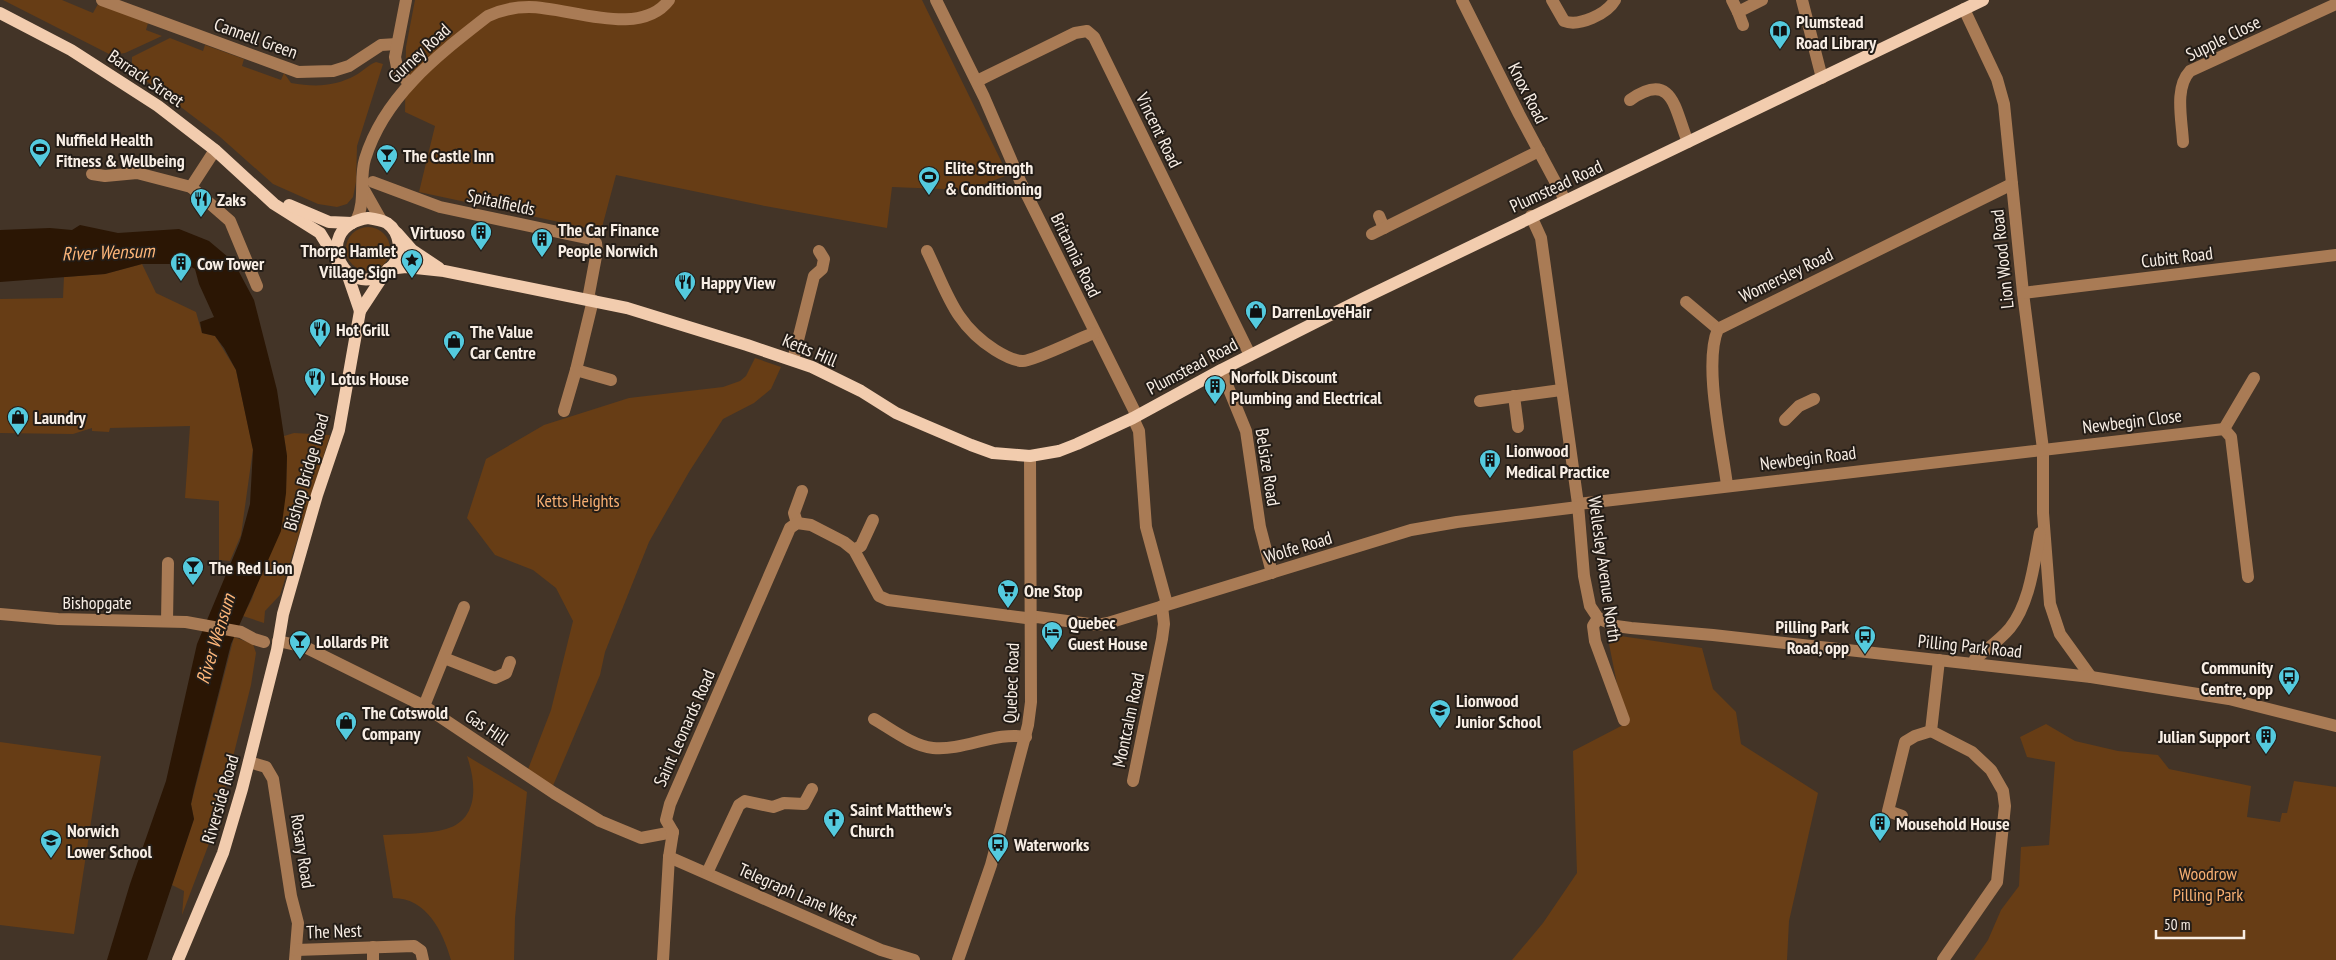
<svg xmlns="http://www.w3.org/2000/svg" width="2336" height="960" font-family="'PT Sans Narrow',sans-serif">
<rect width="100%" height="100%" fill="#433427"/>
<!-- green -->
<g fill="#673d15">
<polygon points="3,0 62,0 93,13 98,4 148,23 146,30 162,36 125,53 111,55"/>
<polygon points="415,0 922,0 1008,175 968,190 892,187 887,228 765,206 616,175 601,231 419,192 435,126 405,112 406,47"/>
<path d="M 170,38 L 203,51 L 205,45 L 244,59 L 242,66 L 281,80 L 284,73 L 291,83 C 315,87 334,87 356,75 C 363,71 368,65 376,62 L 383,64 L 357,146 L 356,182 L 353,197 L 347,204 L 337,207 L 318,204 L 273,184 L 219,136 L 132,70 L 132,57 Z"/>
<circle cx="368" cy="249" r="22"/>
<polygon points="142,264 156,293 196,312 202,333 215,336 236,370 253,449 241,535 230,561 219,560 219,501 185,498 190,426 110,428 109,432 92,431 92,428 73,434 0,433 0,299 63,298 64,277 105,274"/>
<polygon points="755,358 781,367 771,389 754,403 723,419 689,472 649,542 605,652 600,675 552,788 527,772 551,710 573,621 556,588 533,570 495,555 467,518 486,459 544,425 629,398 723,387 740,381 746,376"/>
<polygon points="294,433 330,435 280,595 265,611 264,623 243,616 252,599 286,493 287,456 284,436"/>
<polygon points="1607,634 1702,648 1713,689 1736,712 1741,744 1818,793 1789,921 1787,960 1512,960 1543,923 1577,873 1573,751 1625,724"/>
<polygon points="234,637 253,644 256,653 251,685 216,825 182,915 184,891 172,885 194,819 191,804"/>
<polygon points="2046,724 2075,741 2118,751 2158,755 2169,769 2251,786 2247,817 2280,822 2282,813 2287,813 2294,781 2336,787 2336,960 1974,960 1988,940 2001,910 2019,886 2021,847 2049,845 2055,762 2027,757 2020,737"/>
<polygon points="0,742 101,756 74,934 0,925"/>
<path d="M 467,756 L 527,792 L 515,918 L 514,960 L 451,960 C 443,932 427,898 393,898 L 383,835 C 402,834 429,834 446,829 C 480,819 476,782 467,756 Z"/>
</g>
<!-- water -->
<polygon fill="#2b1604" points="80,225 118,233 179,229 209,241 228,257 238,270 254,300 277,390 287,456 286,493 281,531 231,644 194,790 191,804 194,819 147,960 107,960 130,884 166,781 197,644 240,541 250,504 253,450 236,370 224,348 215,336 202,333 200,322 214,317 199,284 195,269 186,264 142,264 105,274 0,282 0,230 50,228 72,230"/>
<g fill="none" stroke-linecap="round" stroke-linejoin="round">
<!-- minor -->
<g stroke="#a97b55" stroke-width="12">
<polyline points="102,0 298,72 333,71 349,66 381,45 397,44"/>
<polyline points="406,0 395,57 397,67 409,84"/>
<polyline points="936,0 984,97 1021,183 1137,416"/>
<polyline points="1462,0 1519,114 1565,200"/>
<path d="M 1552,0 L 1564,21 C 1579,27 1607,14 1615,0"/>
<polyline points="1732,0 1738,12"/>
<polyline points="1802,0 1822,78"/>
<polyline points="1964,9 1997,79 2004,104 2023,293 2043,449 2043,513 2050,604 2060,634 2091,677"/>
<polyline points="1743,25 1738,12 1762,0"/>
<polyline points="977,81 1075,33 1087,31 1094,37 1250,355"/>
<path d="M 1630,100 C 1674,69 1675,112 1688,142"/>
<path d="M 2183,142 C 2182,120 2174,88 2190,71 L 2336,4"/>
<polyline points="215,150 191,187 230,221 257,286"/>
<polyline points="92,174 105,176 137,173 191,187"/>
<polyline points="373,182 440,207 591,239 596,243 597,251 588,299"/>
<polyline points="364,190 381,220"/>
<polyline points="1379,216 1384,228"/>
<polyline points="1531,216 1541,238 1578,504 1584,576 1590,606 1598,618 1616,626 1631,628 1713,635 2091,677 2229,699 2336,726"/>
<path d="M 357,219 C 366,200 359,179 365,159 C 384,96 438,55 488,16 C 501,10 514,7 529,7 C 569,7 640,39 669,0"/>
<polyline points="1372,234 1539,151"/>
<path d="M 927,251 C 947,292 954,324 995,350 C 1003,355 1013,361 1023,361 C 1034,361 1080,338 1094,333"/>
<polyline points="2023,293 2336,255"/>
<polyline points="593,300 576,370 611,380"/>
<polyline points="1686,302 1718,329"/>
<polyline points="793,360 814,276 822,269 824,259 819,251"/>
<polyline points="1221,370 1246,431 1260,527 1272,573"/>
<polyline points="1514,396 1518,427"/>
<polyline points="1480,401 1561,390"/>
<polyline points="564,411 576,370"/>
<polyline points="1133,418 1139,431 1146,527 1167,604"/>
<polyline points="1785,420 1799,406 1814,399"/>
<polyline points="2224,429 2254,378"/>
<path d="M 1727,485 C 1722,445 1703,364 1718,329 L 2012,184"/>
<polyline points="1578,504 2224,429 2231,437 2248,577"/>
<polyline points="797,523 794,513 802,491"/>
<polyline points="854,550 861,546 873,520"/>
<polyline points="0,614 58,619 186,622 241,632 254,639 264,642"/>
<polyline points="1598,618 1593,626 1595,641 1624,720"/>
<polyline points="167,621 168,563"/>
<polyline points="278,641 305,647 424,706 554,793 600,821 641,838 673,832"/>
<polyline points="444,658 495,678 506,673 510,662"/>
<polyline points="1939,660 1931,731 1972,752 1991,770 2003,791 2005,806 1997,882 1943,960"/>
<path d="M 1974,664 L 1975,659 C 1987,649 2000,640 2010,628 C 2030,603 2034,563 2040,533"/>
<polyline points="424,706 464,607"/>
<path d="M 874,719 C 891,729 913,746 933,748 C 964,751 996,731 1026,737"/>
<polyline points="249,762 266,767 273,779 291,896 298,923 295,960"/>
<polyline points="1133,781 1162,639 1164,624 1162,606"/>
<polyline points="1902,816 1888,811 1905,742 1915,736 1931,731"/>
<polyline points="669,857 881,950 914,960"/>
<polyline points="707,873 739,805 745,801 773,807 784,803 804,804 812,789"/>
<polyline points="296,950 414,946 421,951 423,960"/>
<polyline points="373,960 373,947"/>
<polyline points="663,960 669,857 673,832 666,820 670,804 790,528 797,523 811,525 844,542 854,550 879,596 888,600 1026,618 1037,617 1097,625 1108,623 1411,530 1457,522 1578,507"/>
<polyline points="958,960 991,865 1028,725 1031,702 1030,456"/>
</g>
<!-- major -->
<g stroke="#f2ccae" stroke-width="12">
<polyline points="0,13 71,50 158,106 215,150 274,204 320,233 339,264"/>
<polyline points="289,205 329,222 352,223"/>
<path d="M 368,218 C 375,219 381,220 387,223 C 400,232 403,253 393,265 C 349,313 306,227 368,218 Z"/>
<polyline points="397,233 412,250 439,268"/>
<polyline points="388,269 406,267 444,271 627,308 747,345 812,367 861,391 896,413 971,445 993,453 1030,456 1059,451 1077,444 1133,418 1221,370 1366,297 1983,0"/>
<polyline points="347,273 360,311"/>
<polyline points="178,960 223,853 242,789 277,650 283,614 317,495 339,430 360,311 385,273"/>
</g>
</g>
<!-- icons -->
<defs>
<g id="library-pin" transform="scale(1.125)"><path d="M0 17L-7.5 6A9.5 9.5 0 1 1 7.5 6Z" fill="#54cade" stroke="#241d17"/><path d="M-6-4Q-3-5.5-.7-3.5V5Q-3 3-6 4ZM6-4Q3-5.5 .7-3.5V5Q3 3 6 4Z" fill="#111"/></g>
<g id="stadium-pin" transform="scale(1.125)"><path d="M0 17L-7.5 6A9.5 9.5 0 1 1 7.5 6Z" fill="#54cade" stroke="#241d17"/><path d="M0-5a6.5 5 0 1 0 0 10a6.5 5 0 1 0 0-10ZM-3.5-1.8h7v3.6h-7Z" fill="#111"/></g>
<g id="bar-pin" transform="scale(1.125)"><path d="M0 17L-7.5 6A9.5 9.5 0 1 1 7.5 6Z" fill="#54cade" stroke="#241d17"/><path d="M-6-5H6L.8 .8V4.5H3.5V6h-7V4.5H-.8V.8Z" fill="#111"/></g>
<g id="restaurant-pin" transform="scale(1.125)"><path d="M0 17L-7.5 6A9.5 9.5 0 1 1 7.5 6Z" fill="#54cade" stroke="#241d17"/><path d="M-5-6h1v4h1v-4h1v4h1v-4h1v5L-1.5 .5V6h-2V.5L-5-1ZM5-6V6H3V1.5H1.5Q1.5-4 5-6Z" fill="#111"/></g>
<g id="building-pin" transform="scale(1.125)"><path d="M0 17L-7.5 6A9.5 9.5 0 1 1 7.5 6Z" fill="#54cade" stroke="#241d17"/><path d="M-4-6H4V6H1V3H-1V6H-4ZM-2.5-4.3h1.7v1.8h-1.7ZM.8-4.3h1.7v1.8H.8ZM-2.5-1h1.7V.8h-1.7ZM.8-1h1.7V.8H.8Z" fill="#111"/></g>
<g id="sight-pin" transform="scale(1.125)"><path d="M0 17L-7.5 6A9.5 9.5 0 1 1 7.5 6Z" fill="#54cade" stroke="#241d17"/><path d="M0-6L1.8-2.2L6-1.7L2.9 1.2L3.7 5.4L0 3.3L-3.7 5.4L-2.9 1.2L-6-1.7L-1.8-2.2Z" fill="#111"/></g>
<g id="shop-pin" transform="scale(1.125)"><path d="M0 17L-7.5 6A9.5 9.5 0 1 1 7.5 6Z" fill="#54cade" stroke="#241d17"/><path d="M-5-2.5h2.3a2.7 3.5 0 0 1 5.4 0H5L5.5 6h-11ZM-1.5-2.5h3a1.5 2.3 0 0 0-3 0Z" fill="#111"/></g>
<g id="supermarket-pin" transform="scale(1.125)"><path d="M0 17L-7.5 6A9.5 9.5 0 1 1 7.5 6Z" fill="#54cade" stroke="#241d17"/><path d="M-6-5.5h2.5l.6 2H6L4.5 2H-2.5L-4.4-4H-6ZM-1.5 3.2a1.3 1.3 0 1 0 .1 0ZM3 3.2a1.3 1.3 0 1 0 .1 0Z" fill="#111"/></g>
<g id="hotel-pin" transform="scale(1.125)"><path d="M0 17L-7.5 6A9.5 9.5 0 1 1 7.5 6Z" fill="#54cade" stroke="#241d17"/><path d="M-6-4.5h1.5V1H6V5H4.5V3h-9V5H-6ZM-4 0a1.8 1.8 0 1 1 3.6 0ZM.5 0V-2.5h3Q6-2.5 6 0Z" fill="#111"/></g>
<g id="bus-pin" transform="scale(1.125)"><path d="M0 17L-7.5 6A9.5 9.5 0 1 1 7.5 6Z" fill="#54cade" stroke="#241d17"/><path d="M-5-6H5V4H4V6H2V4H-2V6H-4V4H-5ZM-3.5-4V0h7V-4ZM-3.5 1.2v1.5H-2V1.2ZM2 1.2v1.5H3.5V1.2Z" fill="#111"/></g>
<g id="school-pin" transform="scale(1.125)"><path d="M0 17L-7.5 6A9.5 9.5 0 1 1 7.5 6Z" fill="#54cade" stroke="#241d17"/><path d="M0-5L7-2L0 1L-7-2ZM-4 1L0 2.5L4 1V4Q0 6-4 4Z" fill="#111"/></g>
<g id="church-pin" transform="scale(1.125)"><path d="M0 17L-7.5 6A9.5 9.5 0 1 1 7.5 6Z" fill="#54cade" stroke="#241d17"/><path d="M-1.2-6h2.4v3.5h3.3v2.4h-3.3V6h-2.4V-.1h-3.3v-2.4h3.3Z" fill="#111"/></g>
</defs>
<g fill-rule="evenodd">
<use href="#library-pin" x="1780" y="31"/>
<use href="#stadium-pin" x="40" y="149"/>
<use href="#bar-pin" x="387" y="155"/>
<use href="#stadium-pin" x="929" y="177"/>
<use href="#restaurant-pin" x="201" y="199"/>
<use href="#building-pin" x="481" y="232"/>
<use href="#building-pin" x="542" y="239"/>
<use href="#sight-pin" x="412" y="260"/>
<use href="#building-pin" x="181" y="263"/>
<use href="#restaurant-pin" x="685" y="282"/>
<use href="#shop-pin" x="1256" y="311"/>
<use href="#restaurant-pin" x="320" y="329"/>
<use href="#shop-pin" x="454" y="341"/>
<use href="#restaurant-pin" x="315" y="378"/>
<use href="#building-pin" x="1215" y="386"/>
<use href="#shop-pin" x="18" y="417"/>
<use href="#building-pin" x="1490" y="460"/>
<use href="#bar-pin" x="193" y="567"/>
<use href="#supermarket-pin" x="1008" y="590"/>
<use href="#hotel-pin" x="1052" y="632"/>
<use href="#bus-pin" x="1865" y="636"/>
<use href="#bar-pin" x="300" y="641"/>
<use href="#bus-pin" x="2289" y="677"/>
<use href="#school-pin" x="1440" y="710"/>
<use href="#shop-pin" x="346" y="722"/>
<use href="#building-pin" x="2266" y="736"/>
<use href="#church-pin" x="834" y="819"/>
<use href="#building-pin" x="1880" y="823"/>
<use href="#school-pin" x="51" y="840"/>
<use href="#bus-pin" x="998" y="844"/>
</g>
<g text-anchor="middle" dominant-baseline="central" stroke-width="4" stroke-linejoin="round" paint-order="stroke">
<!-- poi labels -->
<g font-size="18" font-weight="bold" fill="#f8eee5" stroke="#241d17" text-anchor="start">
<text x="1796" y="21">Plumstead<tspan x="1796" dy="21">Road Library</tspan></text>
<text x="56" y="139">Nuffield Health<tspan x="56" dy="21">Fitness &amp; Wellbeing</tspan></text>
<text x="403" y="155">The Castle Inn</text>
<text x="945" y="167">Elite Strength<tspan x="945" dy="21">&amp; Conditioning</tspan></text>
<text x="217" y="199">Zaks</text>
<text x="558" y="229">The Car Finance<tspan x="558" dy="21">People Norwich</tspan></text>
<text x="465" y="232" text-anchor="end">Virtuoso</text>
<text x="396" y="250" text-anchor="end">Thorpe Hamlet<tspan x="396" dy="21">Village Sign</tspan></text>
<text x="197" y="263">Cow Tower</text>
<text x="701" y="282">Happy View</text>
<text x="1272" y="311">DarrenLoveHair</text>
<text x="336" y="329">Hot Grill</text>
<text x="470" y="331">The Value<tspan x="470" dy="21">Car Centre</tspan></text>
<text x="1231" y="376">Norfolk Discount<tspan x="1231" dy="21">Plumbing and Electrical</tspan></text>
<text x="331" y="378">Lotus House</text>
<text x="34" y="417">Laundry</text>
<text x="1506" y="450">Lionwood<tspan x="1506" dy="21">Medical Practice</tspan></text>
<text x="209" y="567">The Red Lion</text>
<text x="1024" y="590">One Stop</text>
<text x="1068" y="622">Quebec<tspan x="1068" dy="21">Guest House</tspan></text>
<text x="1849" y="626" text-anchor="end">Pilling Park<tspan x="1849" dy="21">Road, opp</tspan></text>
<text x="316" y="641">Lollards Pit</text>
<text x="2273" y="667" text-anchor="end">Community<tspan x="2273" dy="21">Centre, opp</tspan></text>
<text x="1456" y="700">Lionwood<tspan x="1456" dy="21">Junior School</tspan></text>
<text x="362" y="712">The Cotswold<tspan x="362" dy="21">Company</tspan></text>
<text x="2250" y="736" text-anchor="end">Julian Support</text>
<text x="850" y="809">Saint Matthew's<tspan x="850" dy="21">Church</tspan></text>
<text x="1896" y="823">Mousehold House</text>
<text x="67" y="830">Norwich<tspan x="67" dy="21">Lower School</tspan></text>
<text x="1014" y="844">Waterworks</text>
</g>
<!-- street labels -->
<g font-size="18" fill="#f8eee5" stroke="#241d17">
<text transform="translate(256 38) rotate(20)">Cannell Green</text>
<text transform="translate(2223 38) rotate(-26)">Supple Close</text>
<text transform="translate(419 53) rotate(-43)">Gurney Road</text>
<text transform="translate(146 78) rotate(34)">Barrack Street</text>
<text transform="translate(1528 93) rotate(63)">Knox Road</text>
<text transform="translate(1159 130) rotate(64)">Vincent Road</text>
<text transform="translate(1556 186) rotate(-25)">Plumstead Road</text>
<text transform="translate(501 202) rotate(12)">Spitalfields</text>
<text transform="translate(1076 255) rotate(64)">Britannia Road</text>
<text transform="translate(2177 257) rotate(-7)">Cubitt Road</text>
<text transform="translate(2002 259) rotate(-96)">Lion Wood Road</text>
<text transform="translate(1786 275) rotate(-26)">Womersley Road</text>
<text transform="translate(810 350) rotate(23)">Ketts Hill</text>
<text transform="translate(1192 366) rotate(-28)">Plumstead Road</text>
<text transform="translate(2132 421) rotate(-7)">Newbegin Close</text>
<text transform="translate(1808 458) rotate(-7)">Newbegin Road</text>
<text transform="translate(1268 467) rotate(81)">Belsize Road</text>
<text transform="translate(306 472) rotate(-74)">Bishop Bridge Road</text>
<text transform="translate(1298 547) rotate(-17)">Wolfe Road</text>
<text transform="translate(1605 569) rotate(82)">Wellesley Avenue North</text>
<text x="97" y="602">Bishopgate</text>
<text transform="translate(1970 646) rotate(6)">Pilling Park Road</text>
<text transform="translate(1011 683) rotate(-88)">Quebec Road</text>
<text transform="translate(1128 720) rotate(-78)">Montcalm Road</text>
<text transform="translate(487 727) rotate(34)">Gas Hill</text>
<text transform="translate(684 728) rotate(-66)">Saint Leonards Road</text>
<text transform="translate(220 799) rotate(-74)">Riverside Road</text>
<text transform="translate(303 851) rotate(81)">Rosary Road</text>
<text transform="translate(798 894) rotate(24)">Telegraph Lane West</text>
<text transform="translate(334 931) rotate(-2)">The Nest</text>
</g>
<!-- park labels -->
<g font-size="18" fill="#f7af72" stroke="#241d17">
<text x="578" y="500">Ketts Heights</text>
<text x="2208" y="873">Woodrow<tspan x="2208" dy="21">Pilling Park</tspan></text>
</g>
<!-- water labels -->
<g font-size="19" font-style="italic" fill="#feb679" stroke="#241d17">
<text transform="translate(108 252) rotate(-2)">River Wensum</text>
<text transform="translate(215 639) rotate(-73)">River Wensum</text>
</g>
</g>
<!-- scale -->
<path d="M2156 930v8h88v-8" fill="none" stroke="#f8eee5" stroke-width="2.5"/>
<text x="2164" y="930" font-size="15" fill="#f8eee5" stroke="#241d17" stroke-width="4" paint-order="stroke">50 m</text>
</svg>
